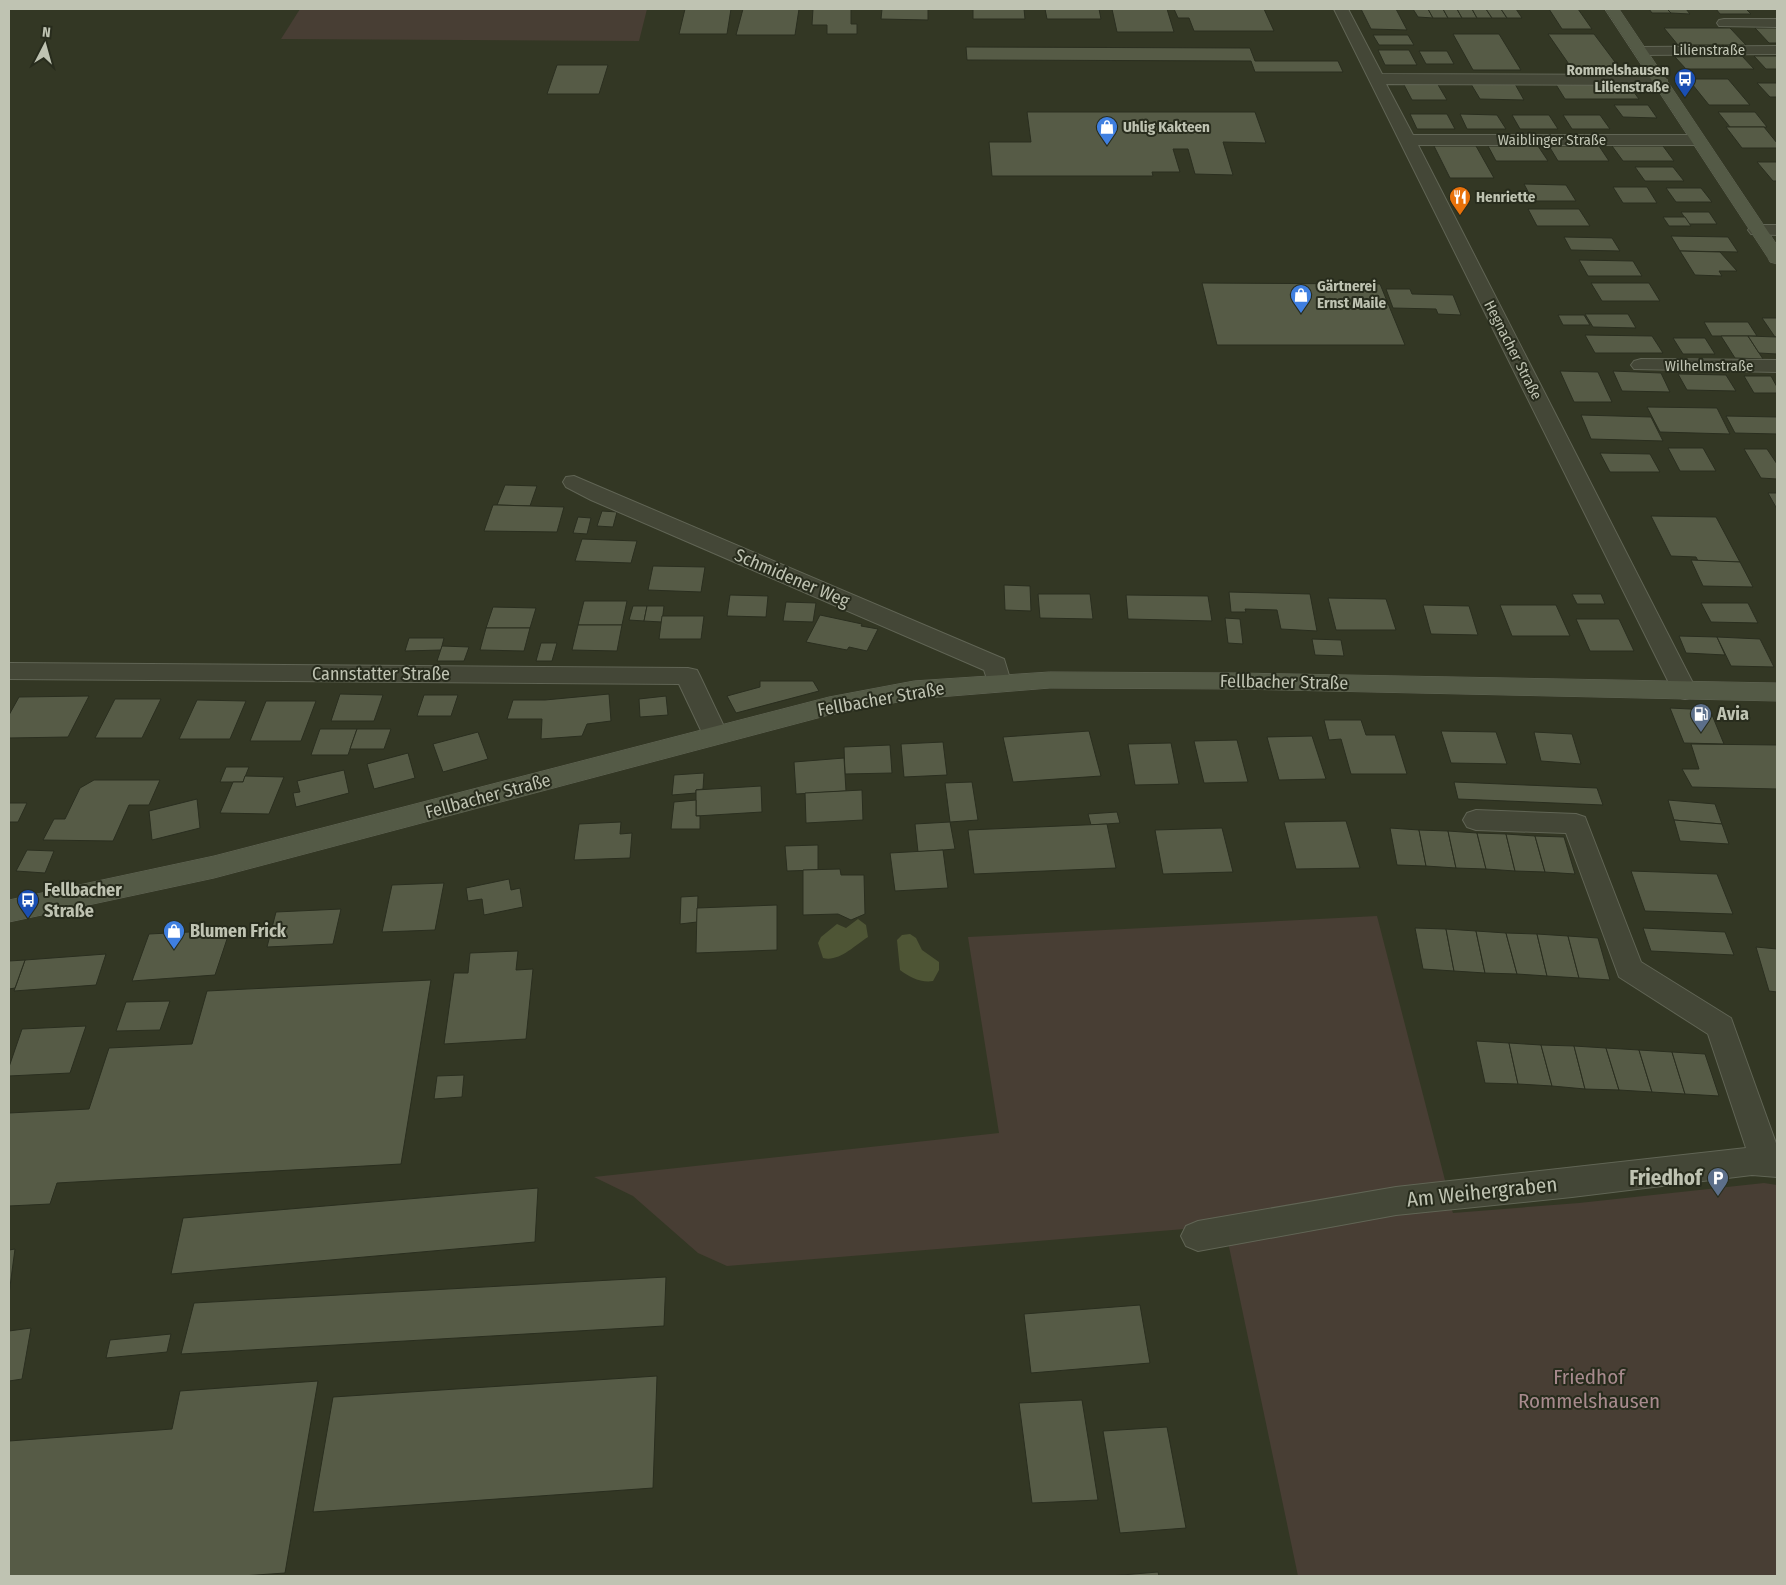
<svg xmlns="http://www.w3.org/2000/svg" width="1786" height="1585" font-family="'Fira Sans Condensed',sans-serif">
<rect width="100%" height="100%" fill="#333724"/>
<!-- green -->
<g fill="#483e34">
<polygon points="300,9 647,9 639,41 281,39"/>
<polygon points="1377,916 1447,1188 1197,1228 727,1266 698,1253 633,1196 594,1177 999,1133 968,937"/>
<polygon points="1764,1183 1777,1185 1777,1576 1298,1576 1228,1242 1450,1205 1453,1213 1579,1203"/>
</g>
<!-- water -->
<g fill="#4e5535">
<path d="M 858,919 L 866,925 L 868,937 C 854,946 839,962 823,958 L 818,943 L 821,937 L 837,924 L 846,928 Z"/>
<path d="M 910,934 L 916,938 L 922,950 L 939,962 L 939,970 L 933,981 C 921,983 909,977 900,970 L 897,940 L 902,935 Z"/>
</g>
<!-- building -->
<g fill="#565b46" stroke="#2a2e1f">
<polygon points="685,9 731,9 727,34 679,34"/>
<polygon points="743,9 799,9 795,35 736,35"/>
<polygon points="813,9 851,9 851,24 857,24 857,34 827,34 827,25 812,25"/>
<polygon points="882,9 928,9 928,20 881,19"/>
<polygon points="973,9 1024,9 1025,19 973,19"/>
<polygon points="1045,9 1099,9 1101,19 1047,19"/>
<polygon points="1112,9 1167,9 1174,32 1117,32"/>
<polygon points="1174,9 1264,9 1274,31 1194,31 1189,18 1178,18"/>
<polygon points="1361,9 1396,9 1407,30 1371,29"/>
<polygon points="1413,9 1428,9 1433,18 1418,17"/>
<polygon points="1428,9 1443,9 1448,18 1433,18"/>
<polygon points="1443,9 1457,9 1462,18 1448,18"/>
<polygon points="1457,9 1472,9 1477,18 1462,18"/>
<polygon points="1472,9 1486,9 1492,18 1477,18"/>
<polygon points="1486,9 1501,9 1507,18 1492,18"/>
<polygon points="1501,9 1516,9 1522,18 1507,18"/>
<polygon points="1549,9 1578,9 1592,29 1562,29"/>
<polygon points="1649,9 1667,9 1671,13 1652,13"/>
<polygon points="1667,9 1686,9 1690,14 1671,13"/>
<polygon points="1716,9 1746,9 1751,14 1720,14"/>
<polygon points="1664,28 1730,28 1746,45 1678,45"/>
<polygon points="1755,28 1777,28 1777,43 1769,43"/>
<polygon points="1453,34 1499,34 1521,70 1473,70"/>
<polygon points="1548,34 1594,34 1621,70 1573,70"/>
<polygon points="1373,35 1408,35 1414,45 1379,45"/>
<polygon points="966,47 1250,48 1255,61 1338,61 1343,72 1255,72 1251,61 967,60"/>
<polygon points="1378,50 1409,50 1417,65 1385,65"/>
<polygon points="1419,51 1447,51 1454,64 1426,64"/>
<polygon points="1742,56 1754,69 1686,69 1675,57"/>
<polygon points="1754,56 1777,56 1777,69 1766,69"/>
<polygon points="557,65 608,65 599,94 547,94"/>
<polygon points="1688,79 1728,79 1750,105 1709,105"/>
<polygon points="1403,83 1437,83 1447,100 1412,100"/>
<polygon points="1555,83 1628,84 1639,99 1565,99"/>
<polygon points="1757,83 1777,83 1777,97 1770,97"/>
<polygon points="1471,84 1515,84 1524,100 1480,99"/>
<polygon points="1614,105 1648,105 1657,118 1623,117"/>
<polygon points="1027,112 1255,112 1266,143 1223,142 1233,175 1195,174 1188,149 1173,149 1180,172 1152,172 1153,176 992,176 989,142 1031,142"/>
<polygon points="1718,112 1755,112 1767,127 1730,127"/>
<polygon points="1410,114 1447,114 1455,129 1417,129"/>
<polygon points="1460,114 1497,115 1506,129 1467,129"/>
<polygon points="1512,115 1549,115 1558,129 1520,129"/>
<polygon points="1563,115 1600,115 1610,129 1572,129"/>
<polygon points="1726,127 1764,127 1777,143 1777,148 1742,148"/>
<polygon points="1434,146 1476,146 1494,178 1450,178"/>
<polygon points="1488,146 1538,146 1548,161 1496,161"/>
<polygon points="1549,146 1599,146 1609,161 1558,161"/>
<polygon points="1612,146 1663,146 1674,161 1623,161"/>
<polygon points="1757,162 1777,162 1777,181 1773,181"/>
<polygon points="1635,167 1673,167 1684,181 1645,181"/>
<polygon points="1524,184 1566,185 1576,201 1533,201"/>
<polygon points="1613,187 1647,187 1657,203 1623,203"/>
<polygon points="1666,188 1701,188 1712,202 1676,202"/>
<polygon points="1528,209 1579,209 1590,226 1537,226"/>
<polygon points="1681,212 1709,212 1717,224 1689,224"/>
<polygon points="1663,217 1685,217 1691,226 1669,226"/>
<polygon points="1671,236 1728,237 1738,252 1680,251"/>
<polygon points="1564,237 1612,238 1620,251 1571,250"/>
<polygon points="1680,251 1720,252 1737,271 1719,271 1722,276 1695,275"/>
<polygon points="1579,260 1633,261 1642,276 1588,276"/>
<polygon points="1202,283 1380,284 1405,345 1217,345"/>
<polygon points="1591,283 1649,283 1660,301 1602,301"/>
<polygon points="1386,289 1410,289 1412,294 1453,295 1461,315 1438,314 1436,309 1393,308"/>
<polygon points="1585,314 1628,314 1636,328 1593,327"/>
<polygon points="1558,315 1584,315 1590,325 1563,325"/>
<polygon points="1762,318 1777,318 1777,337 1775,337"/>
<polygon points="1704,322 1748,322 1757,336 1712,336"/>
<polygon points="1585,335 1652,336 1663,353 1595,353"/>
<polygon points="1721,336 1748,336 1763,359 1735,358"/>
<polygon points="1748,336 1777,337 1777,354 1759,353"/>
<polygon points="1673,338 1705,338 1715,354 1683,354"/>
<polygon points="1560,371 1598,372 1612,402 1574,402"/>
<polygon points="1613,371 1661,373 1670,392 1622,391"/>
<polygon points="1678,374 1726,375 1736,391 1687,390"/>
<polygon points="1744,376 1771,376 1777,387 1777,393 1754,393"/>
<polygon points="1647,407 1717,408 1730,434 1660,432"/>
<polygon points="1581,415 1651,417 1663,441 1591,439"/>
<polygon points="1726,416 1777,417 1777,434 1735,433"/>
<polygon points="1668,448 1703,448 1716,471 1680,471"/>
<polygon points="1744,449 1767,449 1777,464 1777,479 1761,478"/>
<polygon points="1600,453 1650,454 1660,472 1610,472"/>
<polygon points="505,485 537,486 530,506 497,505"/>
<polygon points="1768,493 1777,493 1777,509"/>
<polygon points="493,505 497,505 564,507 557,532 484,531"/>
<polygon points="602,511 617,512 613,527 597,526"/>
<polygon points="1651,516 1716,517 1740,562 1698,561 1696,557 1671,556"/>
<polygon points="578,517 591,518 587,534 573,533"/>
<polygon points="582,539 637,541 631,563 575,561"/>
<polygon points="1691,560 1740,562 1753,587 1703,586"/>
<polygon points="653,566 705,567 701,592 648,590"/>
<polygon points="1004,585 1030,586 1031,611 1005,610"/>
<polygon points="1229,592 1310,594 1317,631 1281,629 1277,610 1245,609 1246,612 1231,612"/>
<polygon points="1038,594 1090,594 1093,619 1040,618"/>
<polygon points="1572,594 1601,594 1605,604 1577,604"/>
<polygon points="730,595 768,596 766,617 727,616"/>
<polygon points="1126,595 1208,596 1212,621 1128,619"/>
<polygon points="1328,598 1386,599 1396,630 1336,630"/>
<polygon points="584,601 627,601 622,625 578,625"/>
<polygon points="786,602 816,603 813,622 783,621"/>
<polygon points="1701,603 1748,603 1758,623 1711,622"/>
<polygon points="1423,605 1469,606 1478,635 1431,634"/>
<polygon points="1500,605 1556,605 1570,636 1512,636"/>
<polygon points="633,606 647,606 644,621 629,620"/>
<polygon points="647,606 664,606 662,622 644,621"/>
<polygon points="493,607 536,608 530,628 486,628"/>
<polygon points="820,615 862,624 861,626 878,629 867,651 849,647 847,650 806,642"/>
<polygon points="662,616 704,616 701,639 659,639"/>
<polygon points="1225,618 1240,619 1243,644 1228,643"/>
<polygon points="1576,619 1619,619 1634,651 1590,651"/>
<polygon points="578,625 622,625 617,651 572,650"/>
<polygon points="486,628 530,628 524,651 480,650"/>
<polygon points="1679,636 1717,637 1725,655 1686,653"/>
<polygon points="1717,637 1760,639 1774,667 1731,666"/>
<polygon points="409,638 444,638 441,650 405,651"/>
<polygon points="1312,639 1341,640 1344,656 1315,655"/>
<polygon points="541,643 557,643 552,661 536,661"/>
<polygon points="442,646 469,647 464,661 437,661"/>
<polygon points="760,681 813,681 819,691 736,713 727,696 760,687"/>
<polygon points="340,694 383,695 374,721 331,721"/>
<polygon points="609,694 611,721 587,724 582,736 541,739 542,719 507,719 513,700 545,700"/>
<polygon points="424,695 458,695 451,716 417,716"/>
<polygon points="89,696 68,737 9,738 9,715 19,697"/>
<polygon points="666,696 668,715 640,717 639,699"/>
<polygon points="115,699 161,699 142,738 95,738"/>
<polygon points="197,700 246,701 230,739 179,739"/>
<polygon points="266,701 316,701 301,741 250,741"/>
<polygon points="1670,708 1710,710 1724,744 1684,743"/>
<polygon points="1324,720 1361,720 1366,735 1395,735 1407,774 1351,774 1341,739 1329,740"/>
<polygon points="320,729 357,729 348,755 311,755"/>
<polygon points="357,729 391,729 384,749 350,749"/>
<polygon points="1089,731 1101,776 1013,782 1003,737"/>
<polygon points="1441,731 1496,732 1507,764 1451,763"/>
<polygon points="478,732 488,759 443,772 433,744"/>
<polygon points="1534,732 1572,734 1581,764 1541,761"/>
<polygon points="1312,736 1326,779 1279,780 1267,737"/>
<polygon points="1237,740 1248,782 1204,783 1194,741"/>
<polygon points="943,742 947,775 904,777 901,744"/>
<polygon points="1171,743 1179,784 1135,785 1128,744"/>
<polygon points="1691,744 1777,745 1777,789 1692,787 1682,769 1699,769"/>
<polygon points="890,745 892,773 845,774 844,747"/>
<polygon points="408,753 415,778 374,789 367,764"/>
<polygon points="844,758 846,791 796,794 794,762"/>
<polygon points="226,767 249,767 243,782 220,782"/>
<polygon points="344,770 349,793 296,807 293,793 300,792 297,781"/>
<polygon points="704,773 703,789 696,790 696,793 672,795 674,775"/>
<polygon points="245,776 284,777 269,814 220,813 233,782 243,782"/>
<polygon points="94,780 160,780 149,805 129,805 113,841 43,840 54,819 65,819 80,788"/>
<polygon points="972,782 978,820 950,822 945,783"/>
<polygon points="1454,782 1597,788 1603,805 1458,799"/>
<polygon points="761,786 762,812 696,816 696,790"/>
<polygon points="862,790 863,820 806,823 805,793"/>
<polygon points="197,799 200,828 152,840 149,811"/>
<polygon points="696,800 696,816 700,816 700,829 671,829 674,802"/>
<polygon points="1668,800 1715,804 1722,824 1674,820"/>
<polygon points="9,803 27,803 18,822 10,822 9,825"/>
<polygon points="1117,812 1120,823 1091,825 1088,814"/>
<polygon points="1674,820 1722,824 1729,844 1680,841"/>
<polygon points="1346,821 1360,868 1296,869 1284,822"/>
<polygon points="621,822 620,834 632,833 630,858 574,860 579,824"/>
<polygon points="950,822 955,849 918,852 915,824"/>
<polygon points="1107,824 1116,868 974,874 968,830"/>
<polygon points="1222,828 1233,872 1163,874 1155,830"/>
<polygon points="1390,828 1419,830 1426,866 1397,865"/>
<polygon points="1419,830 1448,831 1456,868 1426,866"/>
<polygon points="1448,831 1477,833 1486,869 1456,868"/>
<polygon points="1477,833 1506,834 1515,871 1486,869"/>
<polygon points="1506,834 1535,836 1545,872 1515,871"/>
<polygon points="1535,836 1564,837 1575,874 1545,872"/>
<polygon points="818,845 818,870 787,871 785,846"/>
<polygon points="27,850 54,851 45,873 16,871"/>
<polygon points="943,850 948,888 895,891 890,853"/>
<polygon points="840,869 841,875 864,875 865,914 851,920 838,914 803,915 803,870"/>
<polygon points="1631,871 1717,874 1733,914 1645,911"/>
<polygon points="509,879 511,890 520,888 523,907 484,915 482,899 468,901 466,888"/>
<polygon points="444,883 435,930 382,932 392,885"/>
<polygon points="698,896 697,922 680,924 681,897"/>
<polygon points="777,905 777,950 696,953 697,908"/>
<polygon points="341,909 333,944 267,947 276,912"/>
<polygon points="1415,928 1446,929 1454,971 1423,969"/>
<polygon points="1643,928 1725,932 1734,955 1651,951"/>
<polygon points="1446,929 1476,931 1485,973 1454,971"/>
<polygon points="230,930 215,975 132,981 149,934"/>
<polygon points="1476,931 1506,933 1517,974 1485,973"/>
<polygon points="1506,933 1537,934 1547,976 1517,974"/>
<polygon points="1537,934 1568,936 1579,978 1547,976"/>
<polygon points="1568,936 1598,938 1610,980 1579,978"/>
<polygon points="1756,947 1777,949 1777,992 1769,991"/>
<polygon points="518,951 516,970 533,969 526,1039 444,1044 454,973 468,973 470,953"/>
<polygon points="106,954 96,985 14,991 25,960"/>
<polygon points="25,960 15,988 9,989 9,961"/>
<polygon points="431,980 401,1164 57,1183 50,1204 9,1206 9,1113 89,1109 109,1048 192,1044 207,991"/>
<polygon points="170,1001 160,1030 116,1031 126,1002"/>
<polygon points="86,1026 70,1073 9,1076 9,1067 22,1029"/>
<polygon points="1476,1041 1509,1043 1518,1084 1485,1083"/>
<polygon points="1509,1043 1541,1045 1552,1086 1518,1084"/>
<polygon points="1541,1045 1574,1046 1585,1089 1552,1086"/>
<polygon points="1574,1046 1606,1048 1619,1090 1585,1089"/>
<polygon points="1606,1048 1639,1050 1652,1092 1619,1090"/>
<polygon points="1639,1050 1672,1052 1685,1094 1652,1092"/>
<polygon points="1672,1052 1705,1054 1719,1096 1685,1094"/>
<polygon points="464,1075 462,1097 434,1099 437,1076"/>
<polygon points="538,1188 535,1242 171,1274 183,1218"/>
<polygon points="15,1249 9,1294 9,1250"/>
<polygon points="666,1277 664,1326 181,1354 194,1303"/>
<polygon points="1140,1305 1150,1363 1031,1373 1024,1314"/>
<polygon points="31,1328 22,1379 9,1381 9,1331"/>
<polygon points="171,1334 167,1352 106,1358 110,1340"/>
<polygon points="657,1376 653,1488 313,1512 333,1397"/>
<polygon points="318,1381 285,1573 242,1576 9,1576 9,1441 172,1429 180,1391"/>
<polygon points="1082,1400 1098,1500 1032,1503 1019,1403"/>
<polygon points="1167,1427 1186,1528 1120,1533 1103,1431"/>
<polygon points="1158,1572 1159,1576 1110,1576"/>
</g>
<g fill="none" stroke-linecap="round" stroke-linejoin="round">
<!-- street casing -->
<g stroke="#616555" stroke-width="2">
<g id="street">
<polygon points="1334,9 1348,9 1382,74 1659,75 1667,80 1659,85 1386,84 1413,135 1697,135 1705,140 1697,145 1418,145 1697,691 1694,697 1685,699 1676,697 1673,691"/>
<polygon points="1724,19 1777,19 1777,27 1719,26 1717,23 1719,20"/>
<polygon points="1777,46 1777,54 1641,55 1634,51 1641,47"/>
<polygon points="1757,225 1777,225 1777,235 1751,234 1748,230 1751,226"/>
<polygon points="1641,359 1777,360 1777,372 1634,369 1631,365 1634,361"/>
<polygon points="574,476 1004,659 1011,682 1008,688 999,690 990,688 984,670 591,500 566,487 563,482 566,477"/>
<polygon points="9,663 688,668 697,670 700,676 728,735 724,741 715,744 706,741 679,684 9,679"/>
<polygon points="1476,810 1576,814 1585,817 1641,962 1731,1018 1777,1146 1777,1177 1752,1175 1572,1197 1396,1215 1198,1251 1186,1246 1181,1236 1186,1226 1198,1221 1396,1187 1746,1148 1708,1034 1619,977 1566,833 1476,830 1467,827 1463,820 1467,813"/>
</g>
</g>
<!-- secondary casing -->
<g stroke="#616555" stroke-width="1">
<g id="secondary">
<polygon points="1605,9 1619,9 1777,245 1777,264 1770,262 1768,258"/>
<polygon points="1050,672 1237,673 1777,683 1777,701 1237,689 1050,688 914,699 829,715 214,878 9,922 9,900 214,856 829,697 914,681"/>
</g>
</g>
<!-- street -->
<use href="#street" fill="#444737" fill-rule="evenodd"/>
<!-- secondary -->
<use href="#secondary" fill="#545a46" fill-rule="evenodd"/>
</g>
<!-- icons -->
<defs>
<g id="bus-pin" transform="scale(1.125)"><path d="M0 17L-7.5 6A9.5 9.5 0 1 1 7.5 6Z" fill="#1a4fb4" stroke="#282c1d"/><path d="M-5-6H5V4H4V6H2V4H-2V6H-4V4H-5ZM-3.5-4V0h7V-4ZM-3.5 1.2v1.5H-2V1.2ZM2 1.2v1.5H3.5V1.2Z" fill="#fff"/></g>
<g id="shop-pin" transform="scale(1.125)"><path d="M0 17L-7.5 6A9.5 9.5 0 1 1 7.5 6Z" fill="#3f7fe0" stroke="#282c1d"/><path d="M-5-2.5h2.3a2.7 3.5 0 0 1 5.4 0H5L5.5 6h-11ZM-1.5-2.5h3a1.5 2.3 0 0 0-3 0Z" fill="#fff"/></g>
<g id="restaurant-pin" transform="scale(1.125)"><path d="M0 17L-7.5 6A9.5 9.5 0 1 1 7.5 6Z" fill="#e8710a" stroke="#282c1d"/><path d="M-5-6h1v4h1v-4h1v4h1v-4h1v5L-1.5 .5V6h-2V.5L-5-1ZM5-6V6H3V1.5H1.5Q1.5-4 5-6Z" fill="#fff"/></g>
<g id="fuel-pin" transform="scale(1.125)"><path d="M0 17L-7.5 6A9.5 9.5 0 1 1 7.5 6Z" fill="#5c6f8a" stroke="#282c1d"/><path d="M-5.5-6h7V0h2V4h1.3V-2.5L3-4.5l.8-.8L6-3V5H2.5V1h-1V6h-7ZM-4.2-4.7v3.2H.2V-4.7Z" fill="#fff"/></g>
<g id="parking-pin" transform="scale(1.125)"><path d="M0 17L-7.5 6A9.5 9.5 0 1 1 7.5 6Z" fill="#5c6f8a" stroke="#282c1d"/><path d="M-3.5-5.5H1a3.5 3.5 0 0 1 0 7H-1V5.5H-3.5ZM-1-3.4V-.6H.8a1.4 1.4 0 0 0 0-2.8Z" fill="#fff"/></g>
</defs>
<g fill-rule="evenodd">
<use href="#bus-pin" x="1685" y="79"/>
<use href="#shop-pin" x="1107" y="127"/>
<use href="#restaurant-pin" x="1460" y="197"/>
<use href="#shop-pin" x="1301" y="295"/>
<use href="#fuel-pin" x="1701" y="714"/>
<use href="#bus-pin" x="28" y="900"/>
<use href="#shop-pin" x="174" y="931"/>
<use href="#parking-pin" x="1718" y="1178"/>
</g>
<g text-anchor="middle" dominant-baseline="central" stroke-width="4" stroke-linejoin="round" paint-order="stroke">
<!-- far-street labels -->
<g font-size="15" fill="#bfc3b2" stroke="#282c1d">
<text x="1709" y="50">Lilienstraße</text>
<text x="1552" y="140">Waiblinger Straße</text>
<text transform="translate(1513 350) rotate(63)">Hegnacher Straße</text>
<text x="1709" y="366">Wilhelmstraße</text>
</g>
<!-- far-poi labels -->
<g font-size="15" font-weight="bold" fill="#bfc3b2" stroke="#282c1d" text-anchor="start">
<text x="1669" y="70" text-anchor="end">Rommelshausen<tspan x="1669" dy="17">Lilienstraße</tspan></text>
<text x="1123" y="127">Uhlig Kakteen</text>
<text x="1476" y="197">Henriette</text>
<text x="1317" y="286">Gärtnerei<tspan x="1317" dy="17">Ernst Maile</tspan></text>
</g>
<!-- street labels -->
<g font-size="18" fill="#bfc3b2" stroke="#282c1d">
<text transform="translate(792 578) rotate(23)">Schmidener Weg</text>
<text x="381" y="674">Cannstatter Straße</text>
<text transform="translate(1284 682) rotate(1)">Fellbacher Straße</text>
<text transform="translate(881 699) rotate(-10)">Fellbacher Straße</text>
<text transform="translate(488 796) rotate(-15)">Fellbacher Straße</text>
</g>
<!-- poi labels -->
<g font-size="18" font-weight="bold" fill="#bfc3b2" stroke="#282c1d" text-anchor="start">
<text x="1717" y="714">Avia</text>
<text x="44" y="890">Fellbacher<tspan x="44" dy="21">Straße</tspan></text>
<text x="190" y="931">Blumen Frick</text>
</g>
<!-- near-poi labels -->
<g font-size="21" font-weight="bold" fill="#bfc3b2" stroke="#282c1d" text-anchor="end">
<text x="1702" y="1178">Friedhof</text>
</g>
<!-- near-street labels -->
<g font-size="21" fill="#bfc3b2" stroke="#282c1d">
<text transform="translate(1482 1192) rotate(-6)">Am Weihergraben</text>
</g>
<!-- near-park labels -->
<g font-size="21" fill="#a78a8d" stroke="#282c1d">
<text x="1589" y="1377">Friedhof<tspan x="1589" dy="24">Rommelshausen</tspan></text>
</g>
</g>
<!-- border -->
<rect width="1786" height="1585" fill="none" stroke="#bfc3b2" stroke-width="20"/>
<!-- north arrow -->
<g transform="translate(45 45) rotate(6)" stroke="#282c1d" stroke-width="4" paint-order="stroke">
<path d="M0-4L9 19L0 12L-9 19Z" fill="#bfc3b2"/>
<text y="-8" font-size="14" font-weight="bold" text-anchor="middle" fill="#bfc3b2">N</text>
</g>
</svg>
